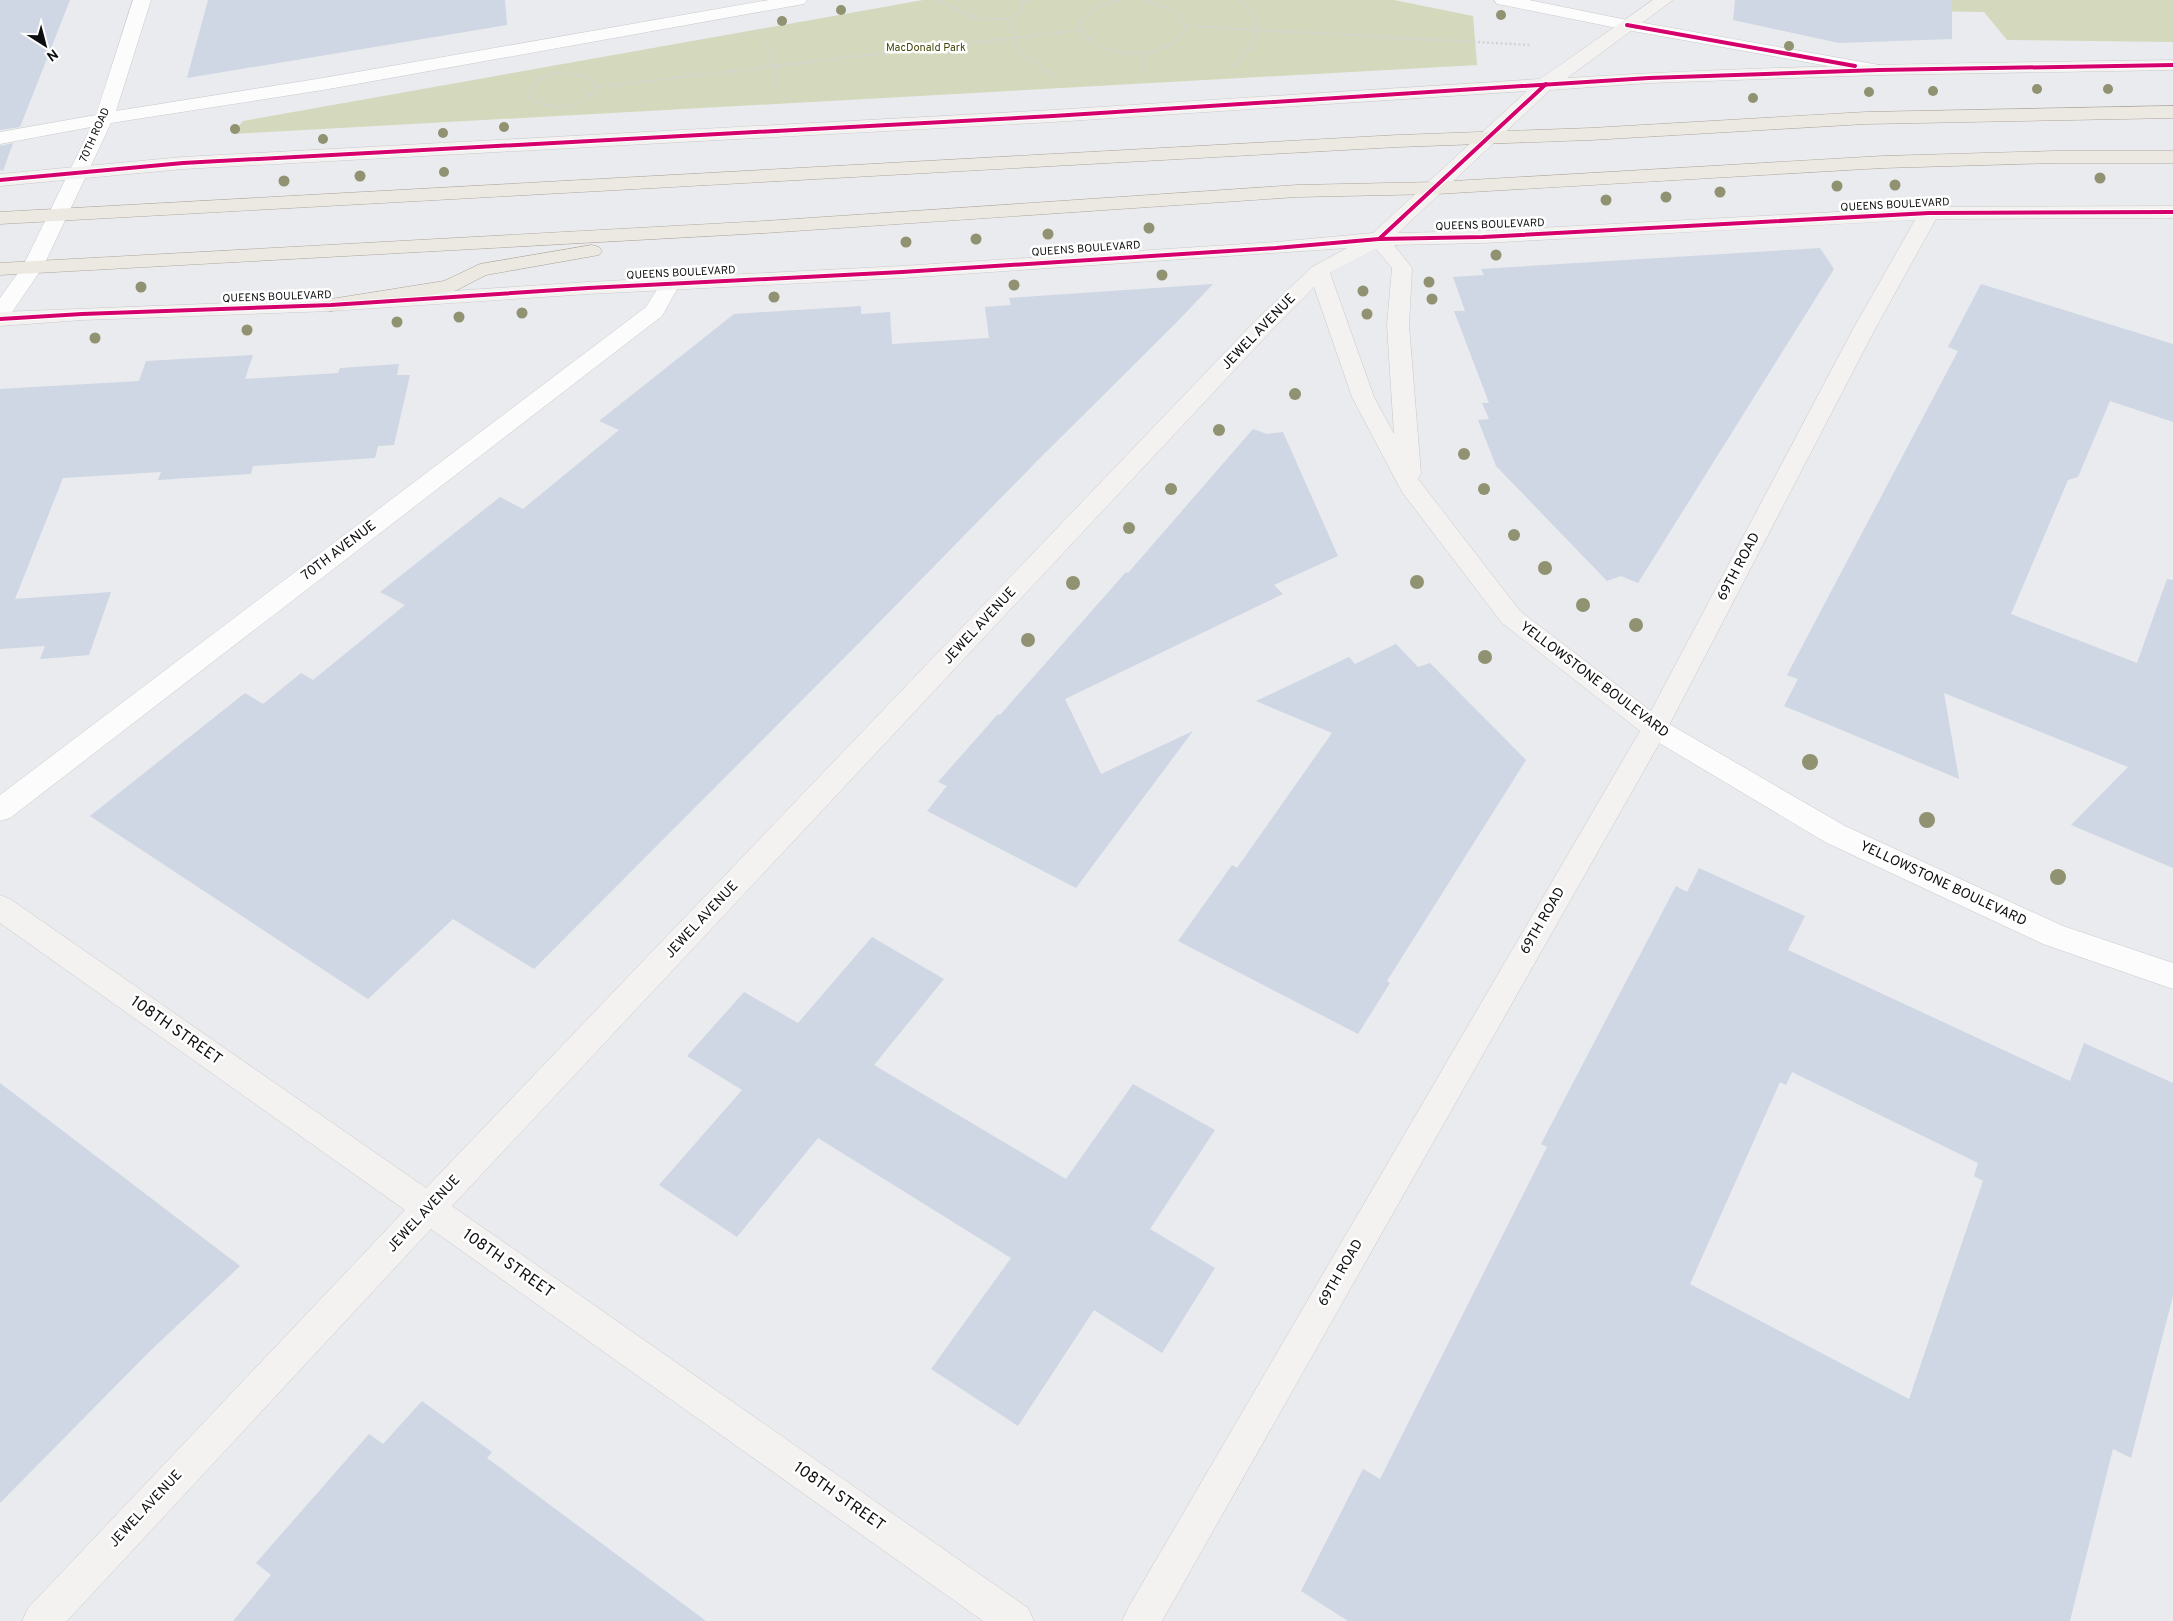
<svg xmlns="http://www.w3.org/2000/svg" width="2173" height="1621" font-family="Overpass,sans-serif">
<rect width="100%" height="100%" fill="#e9ebee"/>
<!-- green -->
<g fill="#d4d8bc">
<polygon points="923,0 1394,0 1473,16 1477,65 232,134 243,121"/>
<polygon points="1901,0 2173,0 2173,42 2007,40 1984,12 1923,11"/>
</g>
<!-- building -->
<g fill="#cfd6e4" fill-rule="evenodd">
<polygon points="0,0 70,0 20,127 0,130"/>
<polygon points="208,0 505,0 507,25 187,78"/>
<polygon points="1735,0 1952,0 1952,39 1839,43 1733,20"/>
<polygon points="13,143 3,171 0,170 0,146"/>
<polygon points="1820,248 1834,269 1638,583 1621,576 1607,581 1496,466 1478,420 1489,419 1482,403 1489,403 1454,311 1465,311 1453,277 1484,275 1481,269"/>
<polygon points="1213,284 1175,324 1039,459 857,645 534,969 453,919 368,999 90,816 245,693 263,704 301,673 313,680 405,605 380,592 500,497 523,509 619,430 599,421 734,314 861,306 861,314 890,312 892,344 989,338 985,307 1011,305 1009,298"/>
<polygon points="1981,284 2173,344 2173,422 2110,401 2078,477 2068,480 2011,614 2137,663 2167,579 2173,580 2173,868 2071,825 2128,767 1944,693 1959,779 1784,706 1798,679 1787,675 1958,351 1948,347"/>
<polygon points="253,355 245,379 338,373 340,368 399,364 397,375 410,375 394,445 378,446 375,458 253,466 251,474 158,480 161,472 63,478 15,599 111,592 89,655 40,659 45,646 0,649 0,389 139,381 146,361"/>
<polygon points="1253,429 1267,434 1283,432 1338,556 1274,585 1283,594 1065,699 1101,774 1193,731 1076,888 927,811 947,786 938,782 998,714 1000,715 1126,572 1128,573"/>
<polygon points="1396,644 1418,667 1430,663 1526,760 1387,981 1390,983 1358,1034 1178,941 1232,865 1237,868 1332,733 1256,701 1349,657 1355,664"/>
<path d="M 1699,868 L 1805,916 L 1788,950 L 2070,1081 L 2084,1043 L 2173,1083 L 2173,1296 L 2131,1458 L 2113,1449 L 2070,1621 L 1348,1621 L 1301,1591 L 1363,1469 L 1380,1479 L 1547,1147 L 1541,1144 L 1676,886 L 1687,892 ZM 1792,1072 L 1978,1163 L 1974,1176 L 1983,1181 L 1909,1399 L 1690,1284 L 1780,1082 L 1786,1085 Z"/>
<polygon points="872,937 944,979 874,1065 1066,1179 1133,1084 1215,1130 1150,1229 1215,1268 1162,1353 1094,1310 1018,1426 931,1369 1011,1258 818,1138 737,1237 659,1185 742,1090 687,1056 744,992 798,1023"/>
<polygon points="0,1083 240,1266 148,1353 0,1503"/>
<polygon points="422,1401 492,1452 487,1458 706,1621 233,1621 271,1575 256,1563 369,1434 383,1444"/>
</g>
<g fill="none" stroke-linecap="round" stroke-linejoin="round">
<!-- street casing -->
<g stroke="#c8c9cc" stroke-width="1">
<g id="street">
<polygon points="133,0 151,0 116,111 323,78 769,0 807,0 804,4 798,5 323,90 111,123 43,267 8,318 0,319 0,298 23,266 91,127 0,144 0,132 96,115"/>
<polygon points="1494,0 1529,0 1627,20 1879,65 1885,66 1888,70 1885,74 1879,75 1627,30 1503,5 1497,4"/>
<polygon points="670,278 677,280 680,284 662,316 10,818 0,821 0,795 646,307 663,280"/>
<polygon points="1655,718 1664,721 1845,826 2063,926 2173,963 2173,989 2043,944 1825,842 1646,735 1642,728 1646,721"/>
</g>
</g>
<!-- secondary casing -->
<g stroke="#c8c9cc" stroke-width="1">
<path id="secondary" d="M 1653,0 L 1673,0 L 1567,78 C 1769,65 1971,63 2173,60 L 2173,70 L 1879,75 L 1649,83 L 1550,90 L 1398,233 L 1483,231 L 1929,207 L 2173,206 L 2173,218 L 1936,219 L 1874,331 L 1664,735 L 1162,1621 L 1122,1621 L 1128,1608 L 1640,731 L 1502,623 L 1402,492 L 1352,397 L 1314,287 L 1271,331 L 452,1206 L 1028,1608 L 1034,1621 L 983,1621 L 431,1229 L 67,1621 L 22,1621 L 28,1608 L 405,1210 L 0,923 L 0,895 L 10,899 L 426,1188 L 1255,321 L 1312,267 L 1347,248 L 902,278 L 588,294 L 331,311 L 82,320 L 0,326 L 0,312 L 331,299 L 588,282 L 902,266 L 1276,242 L 1373,233 L 1527,91 L 1053,122 L 183,169 L 0,186 L 0,174 L 183,157 L 1053,110 L 1540,79 ZM 1915,220 L 1852,331 L 1651,711 L 1520,611 L 1418,479 L 1421,474 L 1409,325 L 1412,268 L 1394,245 L 1483,243 ZM 1376,249 L 1392,268 L 1387,325 L 1394,434 L 1374,397 L 1330,273 Z"/>
</g>
<!-- primary casing -->
<g stroke="#aca49a" stroke-width="1">
<g id="primary">
<polygon points="2173,106 2173,118 1866,124 1591,140 1398,147 0,224 0,212 1398,135 1591,128 1866,112"/>
<polygon points="2055,151 2173,151 2173,163 2055,163 1883,168 1436,194 1297,197 765,233 0,275 0,263 765,221 1297,185 1436,182 1883,156"/>
<polygon points="592,245 599,247 602,251 599,255 486,275 457,290 450,292 331,311 324,310 320,305 324,300 331,299 444,281 480,264"/>
</g>
</g>
<!-- path -->
<g stroke="#d4d4d4" stroke-width="2.5" stroke-dasharray="2 2.5" stroke-linecap="butt">
<polyline points="937,0 979,19 1014,19"/>
<path d="M 1026,0 C 1022,6 1013,17 1012,24 C 1009,52 1038,66 1058,77"/>
<path d="M 1122,0 C 1104,3 1089,8 1079,24 C 1089,59 1159,61 1180,37 C 1183,34 1184,29 1186,26 C 1178,7 1159,5 1141,0"/>
<polyline points="1186,26 1531,45"/>
<polyline points="766,43 776,66 774,94"/>
<polyline points="1142,53 1146,72"/>
<path d="M 1233,66 C 1258,46 1265,24 1241,0"/>
<path d="M 558,73 C 635,74 572,127 529,98 C 529,81 544,76 558,73 Z"/>
<polyline points="595,87 1081,30"/>
</g>
<!-- street -->
<use href="#street" fill="#fcfcfc" fill-rule="evenodd"/>
<!-- secondary -->
<use href="#secondary" fill="#f4f2f0" fill-rule="evenodd"/>
<!-- primary -->
<use href="#primary" fill="#ece8e2" fill-rule="evenodd"/>
<!-- cycleway casing -->
<g stroke="#fff" stroke-width="6">
<g id="cycleway">
<polyline points="1627,25 1855,66"/>
<polyline points="0,180 183,163 1053,116 1649,78 1879,70 2173,65"/>
<polyline points="1379,239 1546,84"/>
<polyline points="0,319 82,314 331,305 588,288 902,272 1276,248 1379,239 1483,237 1929,213 2173,212"/>
</g>
</g>
<!-- cycleway -->
<use href="#cycleway" stroke="#d6006c" stroke-width="4"/>
</g>
<!-- trees -->
<g fill="#909272">
<circle cx="841" cy="10" r="5"/>
<circle cx="1501" cy="15" r="5"/>
<circle cx="782" cy="21" r="5"/>
<circle cx="1789" cy="46" r="5"/>
<circle cx="2037" cy="89" r="5"/>
<circle cx="2108" cy="89" r="5"/>
<circle cx="1933" cy="91" r="5"/>
<circle cx="1869" cy="92" r="5"/>
<circle cx="1753" cy="98" r="5"/>
<circle cx="504" cy="127" r="5"/>
<circle cx="235" cy="129" r="5"/>
<circle cx="443" cy="133" r="5"/>
<circle cx="323" cy="139" r="5"/>
<circle cx="444" cy="172" r="5"/>
<circle cx="360" cy="176" r="5.5"/>
<circle cx="2100" cy="178" r="5.5"/>
<circle cx="284" cy="181" r="5.5"/>
<circle cx="1895" cy="185" r="5.5"/>
<circle cx="1837" cy="186" r="5.5"/>
<circle cx="1720" cy="192" r="5.5"/>
<circle cx="1666" cy="197" r="5.5"/>
<circle cx="1606" cy="200" r="5.5"/>
<circle cx="1149" cy="228" r="5.5"/>
<circle cx="1048" cy="234" r="5.5"/>
<circle cx="976" cy="239" r="5.5"/>
<circle cx="906" cy="242" r="5.5"/>
<circle cx="1496" cy="255" r="5.5"/>
<circle cx="1162" cy="275" r="5.5"/>
<circle cx="1429" cy="282" r="5.5"/>
<circle cx="1014" cy="285" r="5.5"/>
<circle cx="141" cy="287" r="5.5"/>
<circle cx="1363" cy="291" r="5.5"/>
<circle cx="774" cy="297" r="5.5"/>
<circle cx="1432" cy="299" r="5.5"/>
<circle cx="522" cy="313" r="5.5"/>
<circle cx="1367" cy="314" r="5.5"/>
<circle cx="459" cy="317" r="5.5"/>
<circle cx="397" cy="322" r="5.5"/>
<circle cx="247" cy="330" r="5.5"/>
<circle cx="95" cy="338" r="5.5"/>
<circle cx="1295" cy="394" r="6"/>
<circle cx="1219" cy="430" r="6"/>
<circle cx="1464" cy="454" r="6"/>
<circle cx="1171" cy="489" r="6"/>
<circle cx="1484" cy="489" r="6"/>
<circle cx="1129" cy="528" r="6"/>
<circle cx="1514" cy="535" r="6"/>
<circle cx="1545" cy="568" r="7"/>
<circle cx="1417" cy="582" r="7"/>
<circle cx="1073" cy="583" r="7"/>
<circle cx="1583" cy="605" r="7"/>
<circle cx="1636" cy="625" r="7"/>
<circle cx="1028" cy="640" r="7"/>
<circle cx="1485" cy="657" r="7"/>
<circle cx="1810" cy="762" r="8"/>
<circle cx="1927" cy="820" r="8"/>
<circle cx="2058" cy="877" r="8"/>
</g>
<g text-anchor="middle" dominant-baseline="central" stroke-width="5" stroke-linejoin="round" paint-order="stroke">
<!-- far-park labels -->
<g font-size="11" fill="#474a0d" stroke="#fff">
<text x="926" y="48">MacDonald Park</text>
</g>
<!-- far-street labels -->
<g font-size="11" fill="#0d0e10" stroke="#fff">
<text transform="translate(95 135) rotate(-66)">70TH ROAD</text>
<text transform="translate(1895 205) rotate(-3)">QUEENS BOULEVARD</text>
<text transform="translate(1490 225) rotate(-2)">QUEENS BOULEVARD</text>
<text transform="translate(1086 249) rotate(-4)">QUEENS BOULEVARD</text>
<text transform="translate(681 273) rotate(-3)">QUEENS BOULEVARD</text>
<text transform="translate(277 297) rotate(-2)">QUEENS BOULEVARD</text>
</g>
<!-- street labels -->
<g font-size="14" fill="#0d0e10" stroke="#fff">
<text transform="translate(1259 332) rotate(-46)">JEWEL AVENUE</text>
<text transform="translate(339 551) rotate(-37)">70TH AVENUE</text>
<text transform="translate(1739 567) rotate(-62)">69TH ROAD</text>
<text transform="translate(980 626) rotate(-47)">JEWEL AVENUE</text>
<text transform="translate(1594 680) rotate(37)">YELLOWSTONE BOULEVARD</text>
<text transform="translate(1943 884) rotate(25)">YELLOWSTONE BOULEVARD</text>
<text transform="translate(702 920) rotate(-47)">JEWEL AVENUE</text>
<text transform="translate(1543 921) rotate(-60)">69TH ROAD</text>
<text transform="translate(424 1214) rotate(-47)">JEWEL AVENUE</text>
<text transform="translate(1341 1273) rotate(-60)">69TH ROAD</text>
<text transform="translate(146 1509) rotate(-47)">JEWEL AVENUE</text>
</g>
<!-- near-street labels -->
<g font-size="16" fill="#0d0e10" stroke="#fff">
<text transform="translate(176 1031) rotate(35)">108TH STREET</text>
<text transform="translate(508 1264) rotate(35)">108TH STREET</text>
<text transform="translate(839 1497) rotate(35)">108TH STREET</text>
</g>
</g>
<!-- north arrow -->
<g transform="translate(45 45) rotate(144)" stroke="#ffffff" stroke-width="4" paint-order="stroke">
<path d="M0-4L9 19L0 12L-9 19Z" fill="#0d0e10"/>
<text y="-8" font-size="14" font-weight="bold" text-anchor="middle" fill="#0d0e10">N</text>
</g>
</svg>
